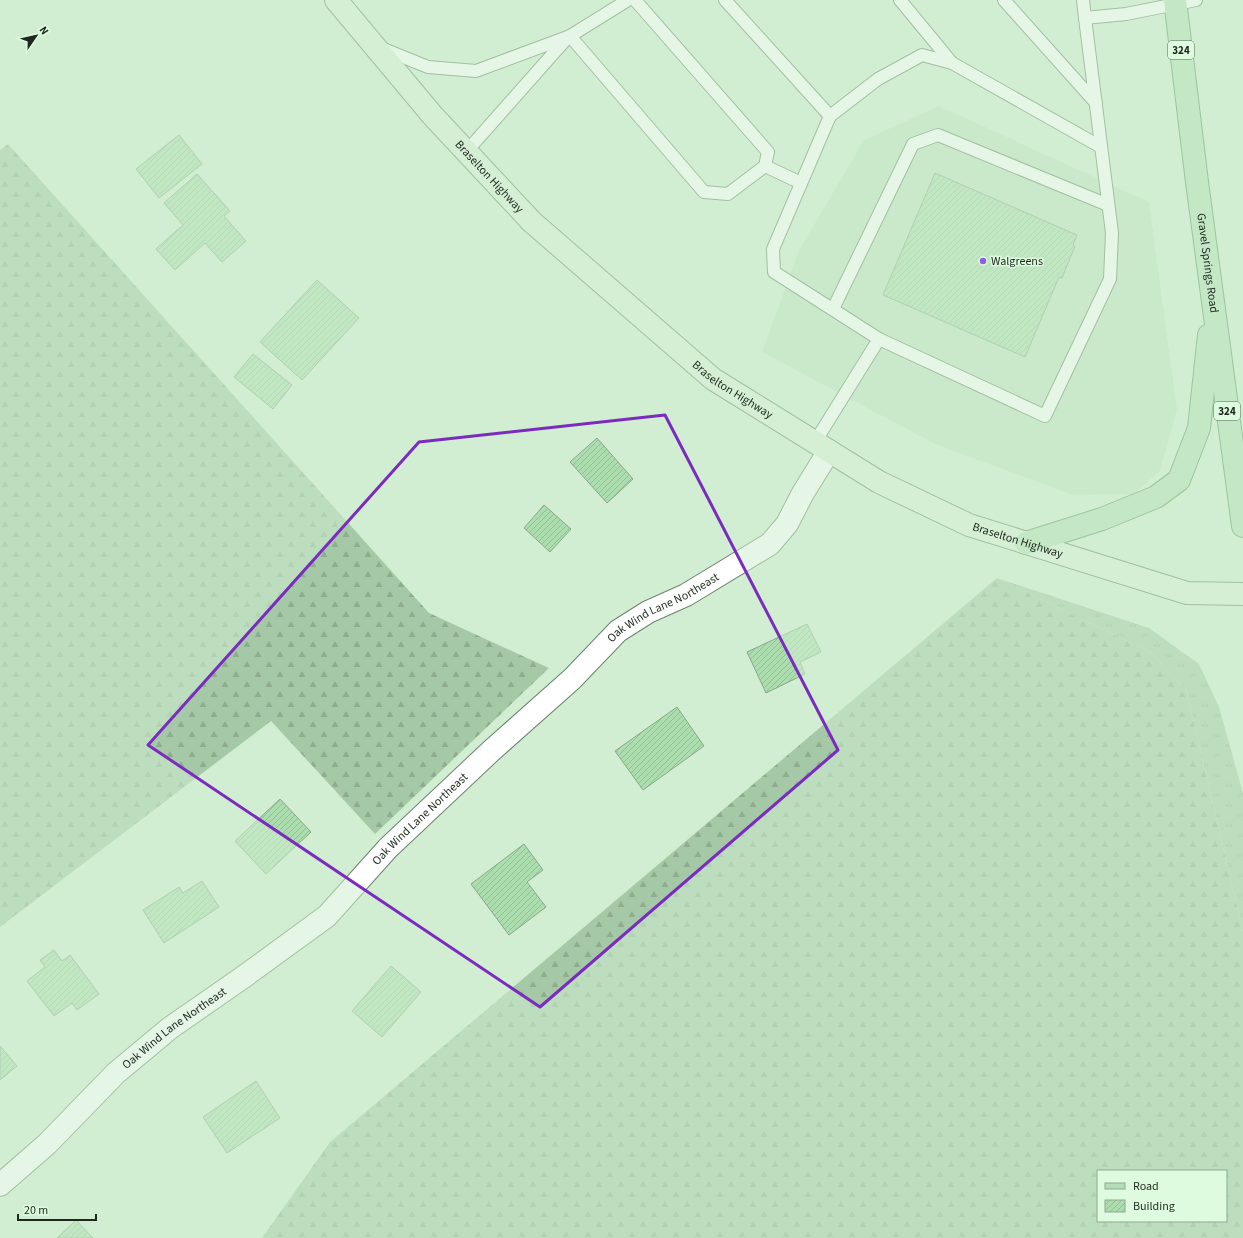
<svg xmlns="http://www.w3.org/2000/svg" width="1243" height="1238" font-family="'Source Sans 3',sans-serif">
<defs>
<pattern id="grass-tufts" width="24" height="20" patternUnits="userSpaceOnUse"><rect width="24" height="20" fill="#a5c9a6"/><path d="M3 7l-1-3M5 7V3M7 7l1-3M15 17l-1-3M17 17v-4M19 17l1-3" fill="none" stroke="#8ead8e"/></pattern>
<pattern id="forest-firs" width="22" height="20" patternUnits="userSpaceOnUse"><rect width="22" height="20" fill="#a5c9a6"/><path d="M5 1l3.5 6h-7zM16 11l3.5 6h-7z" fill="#8ead8e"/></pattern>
<pattern id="building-hatch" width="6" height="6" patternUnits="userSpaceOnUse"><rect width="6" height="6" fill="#acddae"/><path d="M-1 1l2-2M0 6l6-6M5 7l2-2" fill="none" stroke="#94be95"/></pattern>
</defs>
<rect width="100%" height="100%" fill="#d1eed2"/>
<!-- built -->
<polygon fill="#c1e3c2" points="939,106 1149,202 1177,409 1160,471 1134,494 1073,495 935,444 762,352 799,250 864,140"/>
<!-- grass -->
<polygon fill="url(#grass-tufts)" points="997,578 1149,628 1199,664 1219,707 1243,793 1243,932 1186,689 1150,652"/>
<!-- forest -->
<g fill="url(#forest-firs)" fill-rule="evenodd">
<polygon points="8,144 429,613 549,668 375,834 271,721 0,927 0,150"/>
<path d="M 997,578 L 1150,652 L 1186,689 L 1243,932 L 1243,1238 L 262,1238 L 330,1142 ZM 1098,1171 L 1226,1171 L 1226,1221 L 1098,1221 Z"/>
</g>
<!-- building -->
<g fill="url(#building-hatch)" stroke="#8ba68c">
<polygon points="179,135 202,164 159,198 136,169"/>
<polygon points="935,173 1077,235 1073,245 1075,246 1062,278 1059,277 1025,357 883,295"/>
<polygon points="197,174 230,211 224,216 246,241 222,262 205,243 175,270 156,249 183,225 164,203"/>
<polygon points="317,280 359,318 302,380 260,342"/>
<polygon points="253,354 292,385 273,409 234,377"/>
<polygon points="597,438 633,479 607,503 570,462"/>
<polygon points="544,505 571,529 550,552 524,528"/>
<polygon points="807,624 821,652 800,662 805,674 766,693 747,652"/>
<polygon points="677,707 704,746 643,790 615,751"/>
<polygon points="280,799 311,832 266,874 235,841"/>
<polygon points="524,844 543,870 527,882 546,907 509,935 471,884"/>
<polygon points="202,881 219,907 164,943 143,910 179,887 183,893"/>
<polygon points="54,950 62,961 70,955 99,994 77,1010 72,1003 54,1016 27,981 45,967 40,960"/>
<polygon points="391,966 421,992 382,1037 352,1011"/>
<polygon points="0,1046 17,1066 0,1080"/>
<polygon points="256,1081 280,1118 227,1153 203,1117"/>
<polygon points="76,1220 93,1238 57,1238"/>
</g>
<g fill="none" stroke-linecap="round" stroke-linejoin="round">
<!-- service casing -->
<g stroke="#6a846b" stroke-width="14">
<g id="service">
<polyline points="725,0 830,116"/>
<polyline points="900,0 952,63"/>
<polyline points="1004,0 1096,103"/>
<polyline points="1083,0 1085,18"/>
<polyline points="570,36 704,192 728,194 765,166 768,152 635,0"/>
<polyline points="381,48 428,67 476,71 570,36 628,0"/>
<polyline points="466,152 567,38"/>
<polyline points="765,166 801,183"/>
<polyline points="833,309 913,144 938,135 1108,205"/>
<polyline points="879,339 774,272 773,249 830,116 878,79 922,55 952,63 1101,147"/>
<polyline points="815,442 879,339 1045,416 1110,279 1112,233 1085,18 1126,14 1196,0"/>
</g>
</g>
<!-- minor casing -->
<g stroke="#6a846b" stroke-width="24">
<g id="minor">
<path id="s1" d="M 0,1185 L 47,1144 L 116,1073 L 170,1028 L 242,978 L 327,916 L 388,848 L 491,751 L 572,679 L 618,631 L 648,612 L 686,595 L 770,544 L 787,524 L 803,493 L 829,451"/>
</g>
</g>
<!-- secondary casing -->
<g stroke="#6a846b" stroke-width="24">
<g id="secondary">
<path id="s2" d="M 336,0 L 433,116 L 532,222 L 713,379 L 879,482 L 969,525 L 1187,593 L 1243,594"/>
</g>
</g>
<!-- primary casing -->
<g stroke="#5e9161" stroke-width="24">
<g id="primary">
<path id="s3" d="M 1175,0 L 1197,182 L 1243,526"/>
<polyline points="1026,543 1102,519 1156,497 1179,480 1199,428 1209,335"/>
</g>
</g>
<!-- service -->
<use href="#service" stroke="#fff" stroke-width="12"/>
<!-- minor -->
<use href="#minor" stroke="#fff" stroke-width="22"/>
<!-- secondary -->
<use href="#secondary" stroke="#d9efda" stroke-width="22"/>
<!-- primary -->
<use href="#primary" stroke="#b3dfb6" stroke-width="22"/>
</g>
<!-- marked area -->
<path d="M0 0H1243V1238H0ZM 665,415 L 838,750 L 540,1007 L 148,745 L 419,442 Z" fill="#d1eed2" fill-opacity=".55" fill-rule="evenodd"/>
<path fill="none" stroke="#7b2cbf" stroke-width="3" stroke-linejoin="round" d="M 665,415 L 838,750 L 540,1007 L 148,745 L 419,442 Z"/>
<!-- markers -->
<circle fill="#8b61dc" stroke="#defbdf" stroke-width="1.5" cx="983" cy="261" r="4"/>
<g text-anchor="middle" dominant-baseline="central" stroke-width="3" stroke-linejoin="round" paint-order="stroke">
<!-- shield labels -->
<g fill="#defbdf" stroke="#586758" stroke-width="1">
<rect x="1168" y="41" width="26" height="18" rx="3"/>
<rect x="1214" y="402" width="26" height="18" rx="3"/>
</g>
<g font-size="11" font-weight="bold" fill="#1e281e">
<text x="1181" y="50">324</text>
<text x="1227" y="411">324</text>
</g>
<!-- street labels -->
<g font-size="12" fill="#1e281e" stroke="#defbdf">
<text stroke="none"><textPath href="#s2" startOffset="234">Braselton Highway</textPath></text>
<text stroke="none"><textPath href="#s3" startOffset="265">Gravel Springs Road</textPath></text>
<text stroke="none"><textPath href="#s2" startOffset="558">Braselton Highway</textPath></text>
<text stroke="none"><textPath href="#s2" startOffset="882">Braselton Highway</textPath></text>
<text stroke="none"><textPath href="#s1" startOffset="883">Oak Wind Lane Northeast</textPath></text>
<text stroke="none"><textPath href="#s1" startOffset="559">Oak Wind Lane Northeast</textPath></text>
<text stroke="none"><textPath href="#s1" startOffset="235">Oak Wind Lane Northeast</textPath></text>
</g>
<!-- poi labels -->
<g font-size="12" fill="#1e281e" stroke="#defbdf" text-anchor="start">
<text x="991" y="261">Walgreens</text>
</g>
</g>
<!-- legend -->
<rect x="1097" y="1170" width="130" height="52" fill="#defbdf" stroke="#91a792"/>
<rect x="1105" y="1183" width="20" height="6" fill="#b3dfb6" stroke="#91a792"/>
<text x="1133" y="1190" font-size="12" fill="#1e281e">Road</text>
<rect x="1105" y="1200" width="20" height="12" fill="url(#building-hatch)" stroke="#91a792"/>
<text x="1133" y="1210" font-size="12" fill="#1e281e">Building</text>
<!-- north arrow -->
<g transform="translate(36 36) rotate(56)" stroke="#defbdf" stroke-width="3" paint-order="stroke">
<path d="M0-3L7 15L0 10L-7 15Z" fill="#1e281e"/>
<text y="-6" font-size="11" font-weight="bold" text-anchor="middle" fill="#1e281e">N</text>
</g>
<!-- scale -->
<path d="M18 1214v6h78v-6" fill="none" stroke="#1e281e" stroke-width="2"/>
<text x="24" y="1214" font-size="12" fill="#1e281e" stroke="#defbdf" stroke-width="3" paint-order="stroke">20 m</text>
</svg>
